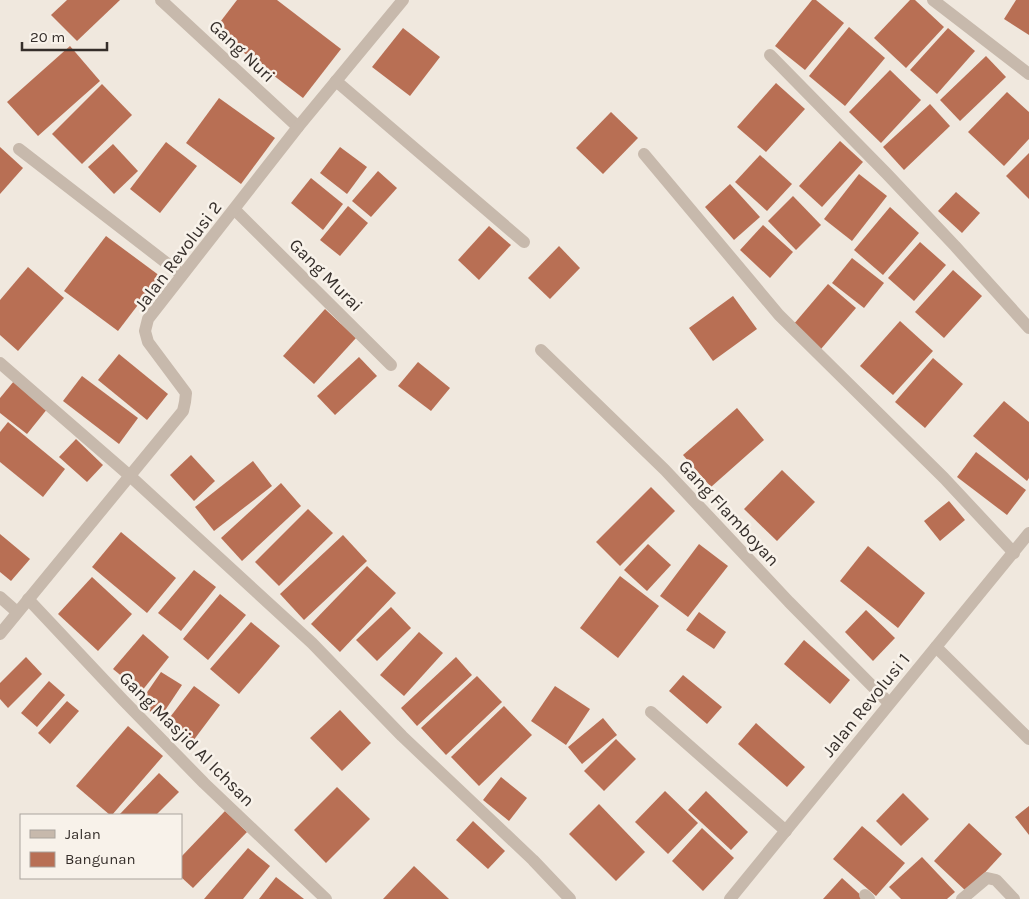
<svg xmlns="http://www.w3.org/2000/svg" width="1029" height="899" font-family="Karla,sans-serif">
<rect width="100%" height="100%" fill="#f0e8de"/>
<!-- building -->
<g fill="#b86f54">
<polygon points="67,0 120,0 77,41 51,15"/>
<polygon points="237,0 277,0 341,49 303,98 214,30"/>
<polygon points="812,0 816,0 844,23 805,70 775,46"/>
<polygon points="910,0 915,0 944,27 906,68 874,38"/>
<polygon points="1016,0 1029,0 1029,35 1004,19"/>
<polygon points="849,27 885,58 845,106 809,76"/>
<polygon points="403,28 440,57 410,96 372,67"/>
<polygon points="948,28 975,51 937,94 910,70"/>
<polygon points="70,46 100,81 38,136 7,102"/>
<polygon points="986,56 1006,77 960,121 940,100"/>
<polygon points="890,70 921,100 881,143 849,112"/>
<polygon points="776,83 805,109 766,152 737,127"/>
<polygon points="102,84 132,115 82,164 52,134"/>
<polygon points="1007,92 1029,112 1029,139 1004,166 968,132"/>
<polygon points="219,98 275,138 241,184 186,143"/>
<polygon points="930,104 950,126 904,170 883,147"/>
<polygon points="611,112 638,138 603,174 576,148"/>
<polygon points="840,141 863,162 822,207 799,186"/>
<polygon points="166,142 197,166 160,213 130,189"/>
<polygon points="113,144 138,171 114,194 88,167"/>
<polygon points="0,147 23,168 0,194"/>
<polygon points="340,147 367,167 347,194 320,173"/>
<polygon points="1029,153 1029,199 1006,176"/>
<polygon points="760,155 792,184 767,211 735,182"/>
<polygon points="378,171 397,188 371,217 352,201"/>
<polygon points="859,174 887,196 852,241 824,219"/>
<polygon points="311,178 343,204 323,230 291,203"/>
<polygon points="730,184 760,217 734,240 705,207"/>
<polygon points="956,192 980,213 962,233 938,211"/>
<polygon points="793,196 821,225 796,250 768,221"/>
<polygon points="348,206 368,223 340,256 320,240"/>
<polygon points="890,207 919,233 883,275 854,250"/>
<polygon points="763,225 793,252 770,278 740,250"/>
<polygon points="489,226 511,245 479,280 458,260"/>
<polygon points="106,236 160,276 118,331 64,291"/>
<polygon points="920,242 946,265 914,301 888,278"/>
<polygon points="559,246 580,268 550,299 528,278"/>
<polygon points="852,258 884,283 864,308 832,283"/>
<polygon points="28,267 64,298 18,351 0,335 0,300"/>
<polygon points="953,270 982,296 944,338 915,312"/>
<polygon points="828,284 856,308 821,349 793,325"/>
<polygon points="733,296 757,329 713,361 689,328"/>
<polygon points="325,309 356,338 314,384 283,356"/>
<polygon points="900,321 933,351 893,395 860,366"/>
<polygon points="119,354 168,394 147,420 98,380"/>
<polygon points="359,357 377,376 335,415 317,396"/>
<polygon points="933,358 963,384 925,428 895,402"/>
<polygon points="418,362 450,388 431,411 398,386"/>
<polygon points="82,376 138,418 119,444 63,401"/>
<polygon points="14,381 48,408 27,434 0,413 0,398"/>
<polygon points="1004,401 1029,422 1029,478 1027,481 973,436"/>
<polygon points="737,408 764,440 711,487 683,455"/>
<polygon points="8,422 65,469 43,497 0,462 0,432"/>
<polygon points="76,439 103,465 87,482 59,457"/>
<polygon points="976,452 1026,490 1007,515 957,477"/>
<polygon points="191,455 215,481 194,501 170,475"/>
<polygon points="253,461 272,486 214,531 195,507"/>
<polygon points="782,470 815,502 777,541 744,509"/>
<polygon points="281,483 301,506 242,561 221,538"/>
<polygon points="651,487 675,511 620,566 596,542"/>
<polygon points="949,501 965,520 940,541 924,521"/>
<polygon points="308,509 333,533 279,586 255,562"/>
<polygon points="121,532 176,578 147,613 92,567"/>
<polygon points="0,534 30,559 11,581 0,572"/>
<polygon points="343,535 367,561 304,620 280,594"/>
<polygon points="648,544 671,565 647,591 624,570"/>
<polygon points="699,544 728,566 688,617 660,596"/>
<polygon points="868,546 925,593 898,628 840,581"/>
<polygon points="367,566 396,593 340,652 311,624"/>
<polygon points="194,570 216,587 181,631 158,613"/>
<polygon points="620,576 659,606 618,658 580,628"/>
<polygon points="92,577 132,614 98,651 58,614"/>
<polygon points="220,594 246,615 208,660 183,639"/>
<polygon points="391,607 411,628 377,661 356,640"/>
<polygon points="866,610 895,638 873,661 845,632"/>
<polygon points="699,612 726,632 714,649 686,630"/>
<polygon points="251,622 280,646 239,694 210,669"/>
<polygon points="419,632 443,653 404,696 380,675"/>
<polygon points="143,634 169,657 141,692 113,669"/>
<polygon points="804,640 850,680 830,704 784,664"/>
<polygon points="26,657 42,674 8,708 0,699 0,683"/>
<polygon points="456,657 472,675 417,726 401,708"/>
<polygon points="161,672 182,685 160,718 139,704"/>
<polygon points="683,675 722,707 707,724 669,691"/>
<polygon points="477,676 502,702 446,755 421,728"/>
<polygon points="49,681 65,695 37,727 21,713"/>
<polygon points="194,686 220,705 190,745 164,725"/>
<polygon points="555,686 590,709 566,745 531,721"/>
<polygon points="67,701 79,711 50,744 38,733"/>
<polygon points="504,706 532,735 479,786 451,757"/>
<polygon points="340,710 371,743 342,771 310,738"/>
<polygon points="603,718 617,735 582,764 568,747"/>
<polygon points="756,723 805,767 787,787 738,744"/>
<polygon points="128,726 163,756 112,815 110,815 76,786"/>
<polygon points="616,739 636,759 604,791 584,771"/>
<polygon points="159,773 179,792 156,815 119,815"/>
<polygon points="501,777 527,798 509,821 483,800"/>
<polygon points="337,787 370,819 326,863 294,830"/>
<polygon points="665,791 698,823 668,854 635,822"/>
<polygon points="706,791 748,832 731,850 688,810"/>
<polygon points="903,793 929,819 901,846 876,821"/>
<polygon points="599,804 645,852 616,881 569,834"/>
<polygon points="1029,806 1029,835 1015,817"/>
<polygon points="225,811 247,832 193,888 181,877 181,857"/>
<polygon points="473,821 505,851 488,869 456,840"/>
<polygon points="969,823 1002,854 967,892 934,861"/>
<polygon points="862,826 905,863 876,896 833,859"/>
<polygon points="702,828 734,858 703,891 672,861"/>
<polygon points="248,848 270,866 243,899 204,899"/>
<polygon points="922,857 955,892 947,899 901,899 889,887"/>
<polygon points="414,866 449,899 383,899"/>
<polygon points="276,877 304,899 259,899"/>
<polygon points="842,878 865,899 823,899"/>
</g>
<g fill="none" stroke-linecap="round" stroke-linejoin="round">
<!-- minor -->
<g stroke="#c7b9ac" stroke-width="12">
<polyline points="161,0 298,127"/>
<polyline points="933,0 1029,74"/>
<polyline points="770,55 887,174 955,246 1029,328"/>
<polyline points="336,81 524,242"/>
<polyline points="19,149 182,275"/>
<polyline points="644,154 779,315 944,478 1014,553"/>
<polyline points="235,210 391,365"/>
<polyline points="541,350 665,470 789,602 889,703"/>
<polyline points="0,363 130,476 312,643 402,736 533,860 570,899"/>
<polyline points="0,597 17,612"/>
<polyline points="28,599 123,700 204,783 326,899"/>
<polyline points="0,634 183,411 185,402 186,393 148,342 145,331 148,319 298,127 403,0"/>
<polyline points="936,647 1029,739"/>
<polyline points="651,712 786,831"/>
<polyline points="865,895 869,899"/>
<polyline points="730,899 1029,533"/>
<polyline points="962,899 987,878 996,880 1014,899"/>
</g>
</g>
<g text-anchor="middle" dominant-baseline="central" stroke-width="5" stroke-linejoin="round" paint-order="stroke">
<!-- street labels -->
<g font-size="18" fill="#352e2a" stroke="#f8f2ea">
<text transform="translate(242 51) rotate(43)">Gang Nuri</text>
<text transform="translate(178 256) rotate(-53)">Jalan Revolusi 2</text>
<text transform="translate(326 275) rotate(45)">Gang Murai</text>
<text transform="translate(729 513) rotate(47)">Gang Flamboyan</text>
<text transform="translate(866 705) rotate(-51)">Jalan Revolusi 1</text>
<text transform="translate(187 739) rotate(45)">Gang Masjid Al Ichsan</text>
</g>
</g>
<!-- legend -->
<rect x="20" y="814" width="162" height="65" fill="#f8f2ea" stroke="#aaa49d"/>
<rect x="30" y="830" width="25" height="8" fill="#c7b9ac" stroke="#aaa49d"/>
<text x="65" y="839" font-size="15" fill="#352e2a">Jalan</text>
<rect x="30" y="852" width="25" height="15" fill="#b86f54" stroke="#aaa49d"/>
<text x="65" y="864" font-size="15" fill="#352e2a">Bangunan</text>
<!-- scale -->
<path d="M22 42v8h85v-8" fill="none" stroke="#352e2a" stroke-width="2.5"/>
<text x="30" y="42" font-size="15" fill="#352e2a" stroke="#f8f2ea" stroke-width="4" paint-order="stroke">20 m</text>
</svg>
